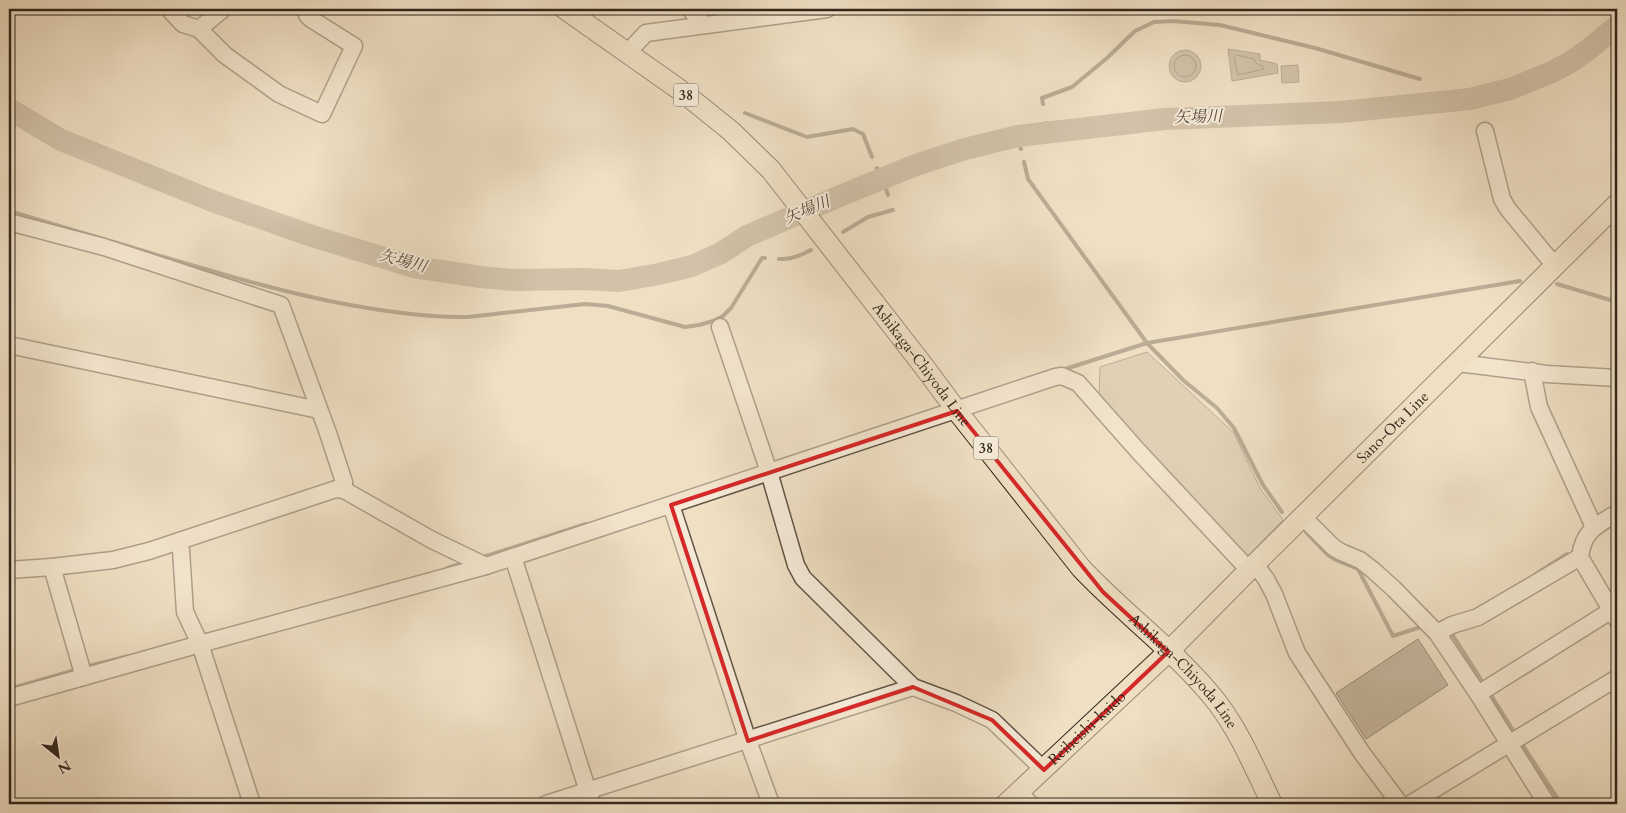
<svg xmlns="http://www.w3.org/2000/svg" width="1626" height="813" font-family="Cardo,'Noto Serif JP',serif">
<rect width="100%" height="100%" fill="#efdfc3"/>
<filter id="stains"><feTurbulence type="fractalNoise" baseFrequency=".004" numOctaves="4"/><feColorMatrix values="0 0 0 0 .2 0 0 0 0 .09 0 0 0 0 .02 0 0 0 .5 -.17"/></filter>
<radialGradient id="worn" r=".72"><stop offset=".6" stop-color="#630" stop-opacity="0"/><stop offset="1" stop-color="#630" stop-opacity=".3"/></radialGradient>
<!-- green -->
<polygon fill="#cfc0a7" stroke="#807462" points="1147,352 1234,433 1260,488 1283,520 1245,559 1099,401 1100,367"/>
<!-- water -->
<g fill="#afa08a" stroke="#7d705e">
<polygon points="1228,49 1260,54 1260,60 1277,64 1278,73 1232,81"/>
<circle cx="1185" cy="66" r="16"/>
<polygon points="1298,65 1299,82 1282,83 1281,66"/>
</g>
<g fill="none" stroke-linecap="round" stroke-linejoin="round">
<!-- shore -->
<g stroke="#706453" stroke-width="1">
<circle cx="1185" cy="66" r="11"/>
<polygon points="1237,55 1254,59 1257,64 1264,67 1264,69 1238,75 1234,58"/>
</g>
<!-- stream -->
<g stroke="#7d705e" stroke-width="4">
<polyline points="1043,104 1042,98 1072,87 1107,58 1135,31 1154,22 1173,21 1220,25 1315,48 1420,79"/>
<polyline points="745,113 807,137 853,129 863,134 872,157"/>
<polyline points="1046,123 1048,132"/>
<polyline points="1018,136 1021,149"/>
<polyline points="1024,162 1028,179 1147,343 1183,380 1217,408 1234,428 1263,485 1282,512"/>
<polyline points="877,168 883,179 888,195"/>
<polyline points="9,211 103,239"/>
<polyline points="843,232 868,217 893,210"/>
<path d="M 110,241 C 189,264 269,290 350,305 C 389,312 429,318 468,317 L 585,304 L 608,306 L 685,327 L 699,325 L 713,321 L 723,316 L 731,308 L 762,258 L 765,258"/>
<path d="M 779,259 C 791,260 801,255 811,250"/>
<polyline points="1557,284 1617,302"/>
<polyline points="1062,370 1147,343 1520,281"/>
<polyline points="1306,532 1328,555 1336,560 1358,569 1393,636 1424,626"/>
<polyline points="480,558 586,524"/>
<polyline points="447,568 466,562"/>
<polyline points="1536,574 1567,554"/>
<polyline points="1450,631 1484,684"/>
<polyline points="85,667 129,656"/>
<polyline points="9,689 79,669"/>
<polyline points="1489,692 1516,735"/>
<polyline points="1520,741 1561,804"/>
</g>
<!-- river -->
<polyline stroke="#afa08a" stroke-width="22" points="9,109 61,140 215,202 315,237 414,267 481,277 513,280 585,279 619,281 659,274 692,266 721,253 747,236 847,193 916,165 965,149 1018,136 1165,119 1341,112 1470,99 1510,89 1552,72 1572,61 1589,49 1617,26"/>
</g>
<!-- building -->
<polygon fill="#948773" stroke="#32271c" points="1418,639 1448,685 1366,739 1336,693"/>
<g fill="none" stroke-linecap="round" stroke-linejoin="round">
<!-- minor casing -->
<g stroke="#615546" stroke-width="19">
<g id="minor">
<polyline points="169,9 183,24 199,29 223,9"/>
<polyline points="690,9 704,25"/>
<polyline points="199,29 225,55 279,94 322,114 354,46 311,19 307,15 306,9"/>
<polyline points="628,52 646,33 827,9"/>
<polyline points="1485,131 1502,199 1508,209 1555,266"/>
<polyline points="9,222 104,247 281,305 328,433 344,482 344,490"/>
<polyline points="720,327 769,472 796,565 803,578 913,687 956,703 992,720 1044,770"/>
<polyline points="9,345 319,410"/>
<polyline points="1458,363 1547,374 1617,378"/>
<polyline points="1532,371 1539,407 1594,527"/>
<polyline points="671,505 748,741 771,804"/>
<path d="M 1617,513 C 1597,525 1583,531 1580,557 L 1617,620"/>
<polyline points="1303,517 1333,547 1341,552 1360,560 1373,570 1394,589 1437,633 1478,694 1547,804"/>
<polyline points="179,541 181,550 185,612 200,644 252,804"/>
<polyline points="513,557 592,804"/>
<polyline points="1255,564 1266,579 1274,594 1297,653 1362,753 1400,804"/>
<polyline points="52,567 84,677"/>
<polyline points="9,570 52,567 113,560 149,551 336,489 344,490 432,540 486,566"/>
<polyline points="1437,633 1452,625 1478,617 1580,557"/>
<polyline points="1478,694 1612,610"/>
<polyline points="9,698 200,644 486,566 1055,377 1062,376 1078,383 1139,452 1249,570"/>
<polyline points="1020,793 1030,804"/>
<polyline points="546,804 913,687"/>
<polyline points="1410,804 1617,678"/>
</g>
</g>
<!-- major casing -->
<g stroke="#32271c" stroke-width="22">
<g id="major">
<path id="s1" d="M 565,9 L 680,90 L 731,131 L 771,170 L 922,364 L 957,411 L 1081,568 C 1124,614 1177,652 1216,701 C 1240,732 1255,769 1272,804"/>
<path id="s2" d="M 1006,804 L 1168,652 L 1255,564 L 1617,204"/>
</g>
</g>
<!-- minor -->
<use href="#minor" stroke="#f5ead8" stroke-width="16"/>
<!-- major -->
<use href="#major" stroke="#efdfc3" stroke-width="20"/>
</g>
<!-- marked area -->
<path d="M0 0H1626V813H0ZM 957,411 L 1103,592 L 1168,652 L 1044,770 L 992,720 L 913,687 L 748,741 L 671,505 Z" fill="#efdfc3" fill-opacity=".55" fill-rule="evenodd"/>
<path fill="none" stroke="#d62828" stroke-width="4" stroke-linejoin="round" d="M 957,411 L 1103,592 L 1168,652 L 1044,770 L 992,720 L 913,687 L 748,741 L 671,505 Z"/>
<g text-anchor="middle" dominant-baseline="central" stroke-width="4" stroke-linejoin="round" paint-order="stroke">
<!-- shield labels -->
<g fill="#f5ead8" stroke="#6c6254" stroke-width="1">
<rect x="673.5" y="83.5" width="25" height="23" rx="4"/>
<rect x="973.5" y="436.5" width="25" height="23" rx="4"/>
</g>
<g font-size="14" font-weight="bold" fill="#32271c">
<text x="686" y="95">38</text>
<text x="986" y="448">38</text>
</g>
<!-- street labels -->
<g font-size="15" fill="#32271c" stroke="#f5ead8">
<text stroke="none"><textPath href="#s1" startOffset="508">Ashikaga-Chiyoda Line</textPath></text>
<text stroke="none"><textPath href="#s2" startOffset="540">Sano-Ota Line</textPath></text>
<text stroke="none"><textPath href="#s1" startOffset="912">Ashikaga-Chiyoda Line</textPath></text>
<text stroke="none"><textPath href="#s2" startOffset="111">Reiheishi-kaido</textPath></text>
</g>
<!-- water labels -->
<g font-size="16" font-style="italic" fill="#584b3d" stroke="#f5ead8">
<text transform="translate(1198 117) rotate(-2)">矢場川</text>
<text transform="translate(807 210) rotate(-23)">矢場川</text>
<text transform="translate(403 261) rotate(15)">矢場川</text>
</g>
</g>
<!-- margin -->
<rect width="1626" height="813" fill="none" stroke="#efdfc3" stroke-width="30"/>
<rect x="10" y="10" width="1606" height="793" fill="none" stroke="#32271c" stroke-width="2.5"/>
<rect x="15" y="15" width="1596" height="783" fill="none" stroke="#32271c"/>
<!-- north arrow -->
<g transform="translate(58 756) rotate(150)" stroke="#f5ead8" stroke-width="4" paint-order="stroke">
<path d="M0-4L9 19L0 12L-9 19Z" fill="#32271c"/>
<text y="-8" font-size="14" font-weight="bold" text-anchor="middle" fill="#32271c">N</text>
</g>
<rect width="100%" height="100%" filter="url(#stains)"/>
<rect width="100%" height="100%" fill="url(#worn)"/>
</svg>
